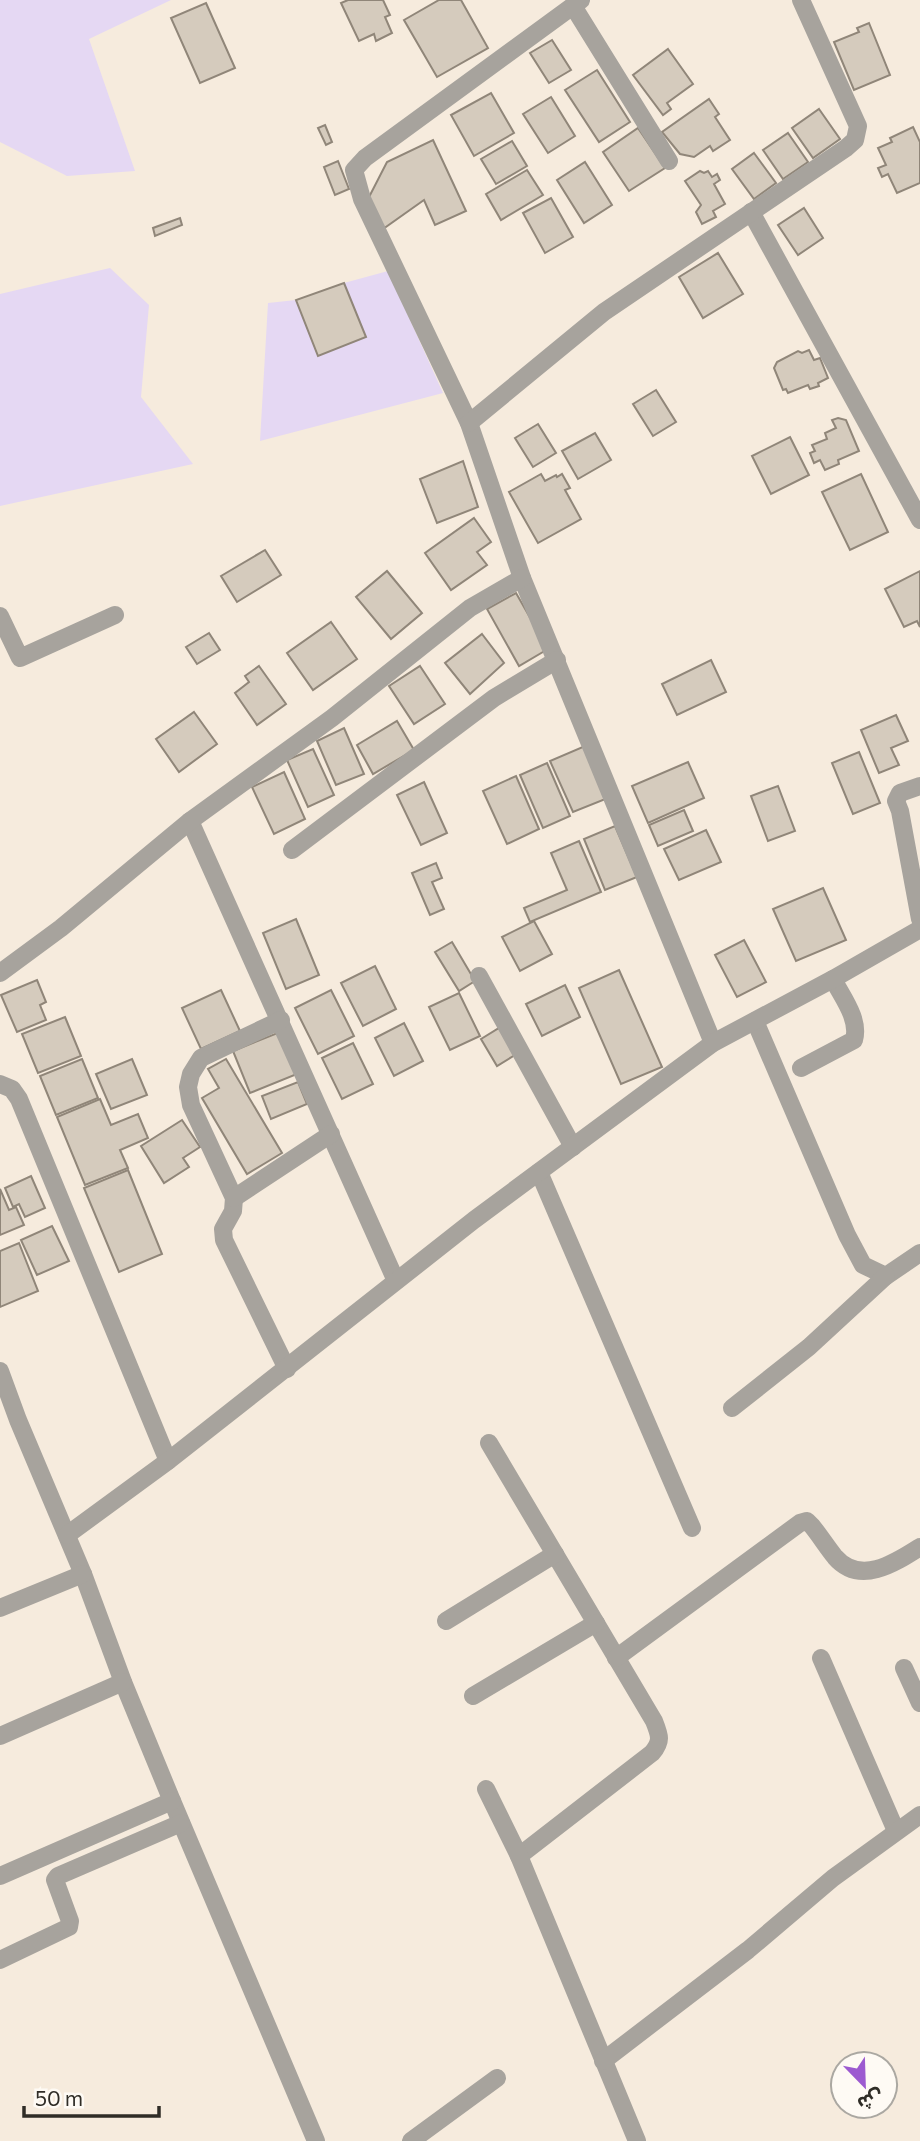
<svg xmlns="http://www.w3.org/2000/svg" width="920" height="2141" font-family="Commissioner,'Noto Sans Arabic',sans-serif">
<rect width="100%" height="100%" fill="#f6ebdd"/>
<!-- green -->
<g fill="#e5d8f3">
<polygon points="0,0 171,0 89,39 135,171 67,176 0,142"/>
<polygon points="110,268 149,305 141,397 193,464 0,506 0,294"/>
<polygon points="388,271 443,393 260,441 268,303 296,300 319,356 366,337 344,283"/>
</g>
<!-- building -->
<g fill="#d5cbbd" stroke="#908679" stroke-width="2">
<polygon points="348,0 383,0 390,15 385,17 392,33 376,41 374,34 359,41 341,3"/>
<polygon points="439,0 461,0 488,48 437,77 404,20"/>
<polygon points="206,3 235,68 200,83 171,18"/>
<polygon points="869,23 890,75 854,90 834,42 859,32 857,28"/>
<polygon points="552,40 571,70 549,83 530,53"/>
<polygon points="668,49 693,84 667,103 671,109 663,115 633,75"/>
<polygon points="597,70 630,122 599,142 565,90"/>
<polygon points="491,93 514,133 474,156 451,115"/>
<polygon points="551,97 575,136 548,153 523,114"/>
<polygon points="709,99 719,114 715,117 730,140 713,151 710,146 694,157 680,154 662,132"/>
<polygon points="819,109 840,139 813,158 792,128"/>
<polygon points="325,125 332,142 326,145 318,128"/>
<polygon points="913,127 920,142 920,183 897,193 888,174 882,177 878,168 886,165 878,148 892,142 890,138"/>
<polygon points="638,128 665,168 629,191 603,152"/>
<polygon points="788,133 808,162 783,179 763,150"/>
<polygon points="433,140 466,211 435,225 424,200 383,229 368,199 387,162"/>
<polygon points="512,141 527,166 496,184 481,159"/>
<polygon points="754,153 776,183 754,199 732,169"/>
<polygon points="338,161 349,189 335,195 324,167"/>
<polygon points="585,162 612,205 584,223 557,180"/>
<polygon points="527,170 543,195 501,220 486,194"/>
<polygon points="700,171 704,173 708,171 712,177 717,174 720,180 714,184 725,204 713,211 716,217 702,224 696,212 701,205 685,181"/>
<polygon points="551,198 573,237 545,253 523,213"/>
<polygon points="804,208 823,238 798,255 778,225"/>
<polygon points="180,218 182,225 155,236 153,228"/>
<polygon points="718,253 743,294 703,318 679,277"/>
<polygon points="344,283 366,337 318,356 296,300"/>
<polygon points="809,350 814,360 820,358 828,378 818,383 819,386 810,389 808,385 788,393 786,389 783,390 774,368 777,362 798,351 802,353"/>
<polygon points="656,390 676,422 653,436 633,404"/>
<polygon points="838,418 846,420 859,451 838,460 839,464 825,470 820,460 814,463 810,453 815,451 812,445 827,439 825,433 836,428 832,420"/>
<polygon points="538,424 556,453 533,467 515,438"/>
<polygon points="595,433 611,460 578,479 562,451"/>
<polygon points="790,437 809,475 771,494 752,456"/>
<polygon points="463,461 478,507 437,523 420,479"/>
<polygon points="541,474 545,481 556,475 557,477 562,474 570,488 565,490 581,519 538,543 509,492"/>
<polygon points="861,474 888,532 850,550 822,492"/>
<polygon points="474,518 491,542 477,552 487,565 451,590 425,553"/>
<polygon points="265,550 281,575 237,602 221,576"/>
<polygon points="387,571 422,613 391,639 356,597"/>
<polygon points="920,571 920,627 917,621 904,627 885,589"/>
<polygon points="516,593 548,649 519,666 487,609"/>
<polygon points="331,622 357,659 313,690 287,653"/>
<polygon points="209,633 220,650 197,664 186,647"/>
<polygon points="482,634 504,663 470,694 445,663"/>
<polygon points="711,660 726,692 677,715 662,684"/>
<polygon points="259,666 286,704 257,725 235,693 249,682 245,676"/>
<polygon points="420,666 445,704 414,724 389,686"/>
<polygon points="194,712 217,744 179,772 156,739"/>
<polygon points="896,715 908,741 891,748 899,765 879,773 861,730"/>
<polygon points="397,721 414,750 373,774 357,745"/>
<polygon points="344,728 364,774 336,785 317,741"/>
<polygon points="585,746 608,798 573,812 550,761"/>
<polygon points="313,749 334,795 308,807 287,760"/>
<polygon points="859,752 880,803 853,814 832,763"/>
<polygon points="688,762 704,798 648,823 632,786"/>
<polygon points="547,763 570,816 543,828 520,775"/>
<polygon points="284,772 305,819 274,834 252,787"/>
<polygon points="516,776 539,829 507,844 483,791"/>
<polygon points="424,782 447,833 421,845 397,795"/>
<polygon points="778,786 795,831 768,841 751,796"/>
<polygon points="684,810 693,831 658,846 649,825"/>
<polygon points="615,826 637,877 605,890 584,839"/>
<polygon points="706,830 721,862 679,880 664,849"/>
<polygon points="579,841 601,892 530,922 524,908 567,890 551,853"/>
<polygon points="436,863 442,878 432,882 444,909 430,915 412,873"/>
<polygon points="823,888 846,940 796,961 773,909"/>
<polygon points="296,919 319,975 286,989 263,933"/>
<polygon points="534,921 552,954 520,971 502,937"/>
<polygon points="744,940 766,982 737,997 715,955"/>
<polygon points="452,942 475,981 459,991 435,952"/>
<polygon points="375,966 396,1009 363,1026 341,983"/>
<polygon points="619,970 662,1067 621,1084 579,988"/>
<polygon points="37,980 46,1002 40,1005 46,1020 17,1032 1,995"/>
<polygon points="565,985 580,1017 542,1036 526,1004"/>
<polygon points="221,990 240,1031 201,1049 182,1008"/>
<polygon points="331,990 354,1036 318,1054 295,1008"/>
<polygon points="459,993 480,1036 450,1050 429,1007"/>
<polygon points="65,1017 81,1056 38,1073 22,1034"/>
<polygon points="404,1023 423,1061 394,1076 375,1038"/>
<polygon points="499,1028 515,1055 497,1066 481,1039"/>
<polygon points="280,1032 297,1074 250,1093 233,1051"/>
<polygon points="353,1043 373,1084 342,1099 322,1058"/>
<polygon points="82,1059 98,1098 56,1115 40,1076"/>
<polygon points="132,1059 147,1095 111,1109 96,1074"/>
<polygon points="226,1059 282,1153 247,1174 202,1098 219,1088 208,1069"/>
<polygon points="298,1082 307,1104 271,1119 262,1096"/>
<polygon points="100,1099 111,1125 138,1114 148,1138 120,1150 128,1168 85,1185 57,1117"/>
<polygon points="182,1120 200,1147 183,1158 189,1167 164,1183 141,1146"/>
<polygon points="128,1170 162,1254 119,1272 84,1188"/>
<polygon points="31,1176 45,1208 25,1217 19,1204 13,1207 5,1188"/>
<polygon points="0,1189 9,1210 16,1207 24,1225 0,1235"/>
<polygon points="52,1226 69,1261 37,1275 21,1240"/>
<polygon points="19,1243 38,1291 0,1307 0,1251"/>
</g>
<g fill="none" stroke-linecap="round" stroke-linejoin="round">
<!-- street -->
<g stroke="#a7a39d" stroke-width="18">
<polyline points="581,0 365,158 354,170 362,199 469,423 522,578 713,1043"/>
<polyline points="573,6 669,161"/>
<polyline points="751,212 920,520"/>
<polyline points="469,423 604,312 846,148 855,140 858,126 801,0"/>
<polyline points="0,616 20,658 115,615"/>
<polyline points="920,786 900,793 896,801 900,811 920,919"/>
<polyline points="190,821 396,1281"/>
<polyline points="292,850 494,698 557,660"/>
<polyline points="0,973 61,928 190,821 332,718 470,608 522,578"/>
<polyline points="479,976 573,1147"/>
<polyline points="281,1020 201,1058 191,1074 188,1087 191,1105 234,1198 233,1211 223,1229 224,1240 287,1369"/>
<polyline points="755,1021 847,1235 863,1265 886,1276 920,1253"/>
<path d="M 801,1068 L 854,1040 C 860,1019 842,997 833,979"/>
<polyline points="0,1084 12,1089 19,1099 168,1461"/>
<polyline points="539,1172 692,1528"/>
<polyline points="234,1198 331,1134"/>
<polyline points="0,1371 18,1420 83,1574 123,1682 172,1801 316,2141"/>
<polyline points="732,1408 809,1347 886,1276"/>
<path d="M 489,1443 L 654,1721 C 660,1736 662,1741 652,1753 L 519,1856"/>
<polyline points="67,1535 168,1461 474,1220 713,1043 833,979 920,929"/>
<polyline points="0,1608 83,1574"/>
<polyline points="446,1621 555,1554"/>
<path d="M 616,1658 L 800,1523 L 807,1521 L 812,1526 C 820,1536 827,1547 835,1557 C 860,1586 895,1563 920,1547"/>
<polyline points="821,1658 896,1831"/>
<polyline points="904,1668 920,1703"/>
<polyline points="473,1696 596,1623"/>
<polyline points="0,1736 123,1682"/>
<polyline points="486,1789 519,1856 637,2141"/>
<polyline points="0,1876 172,1801"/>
<polyline points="0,1960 69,1927 70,1921 55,1880 58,1876 181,1823"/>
<polyline points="603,2061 748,1950 833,1878 920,1815"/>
<polyline points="411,2141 497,2078"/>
</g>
</g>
<!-- north arrow -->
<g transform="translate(864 2085) rotate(157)"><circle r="33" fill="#fefaf4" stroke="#aba8a2" stroke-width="2"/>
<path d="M0-5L12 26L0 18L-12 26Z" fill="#9c5ad0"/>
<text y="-10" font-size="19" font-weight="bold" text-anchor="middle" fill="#2f2c26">ش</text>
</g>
<!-- scale -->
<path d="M24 2106v10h135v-10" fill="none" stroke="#2f2c26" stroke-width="3.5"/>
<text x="35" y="2106" font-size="21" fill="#2f2c26" stroke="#fefaf4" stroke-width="5" paint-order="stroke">50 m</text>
</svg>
